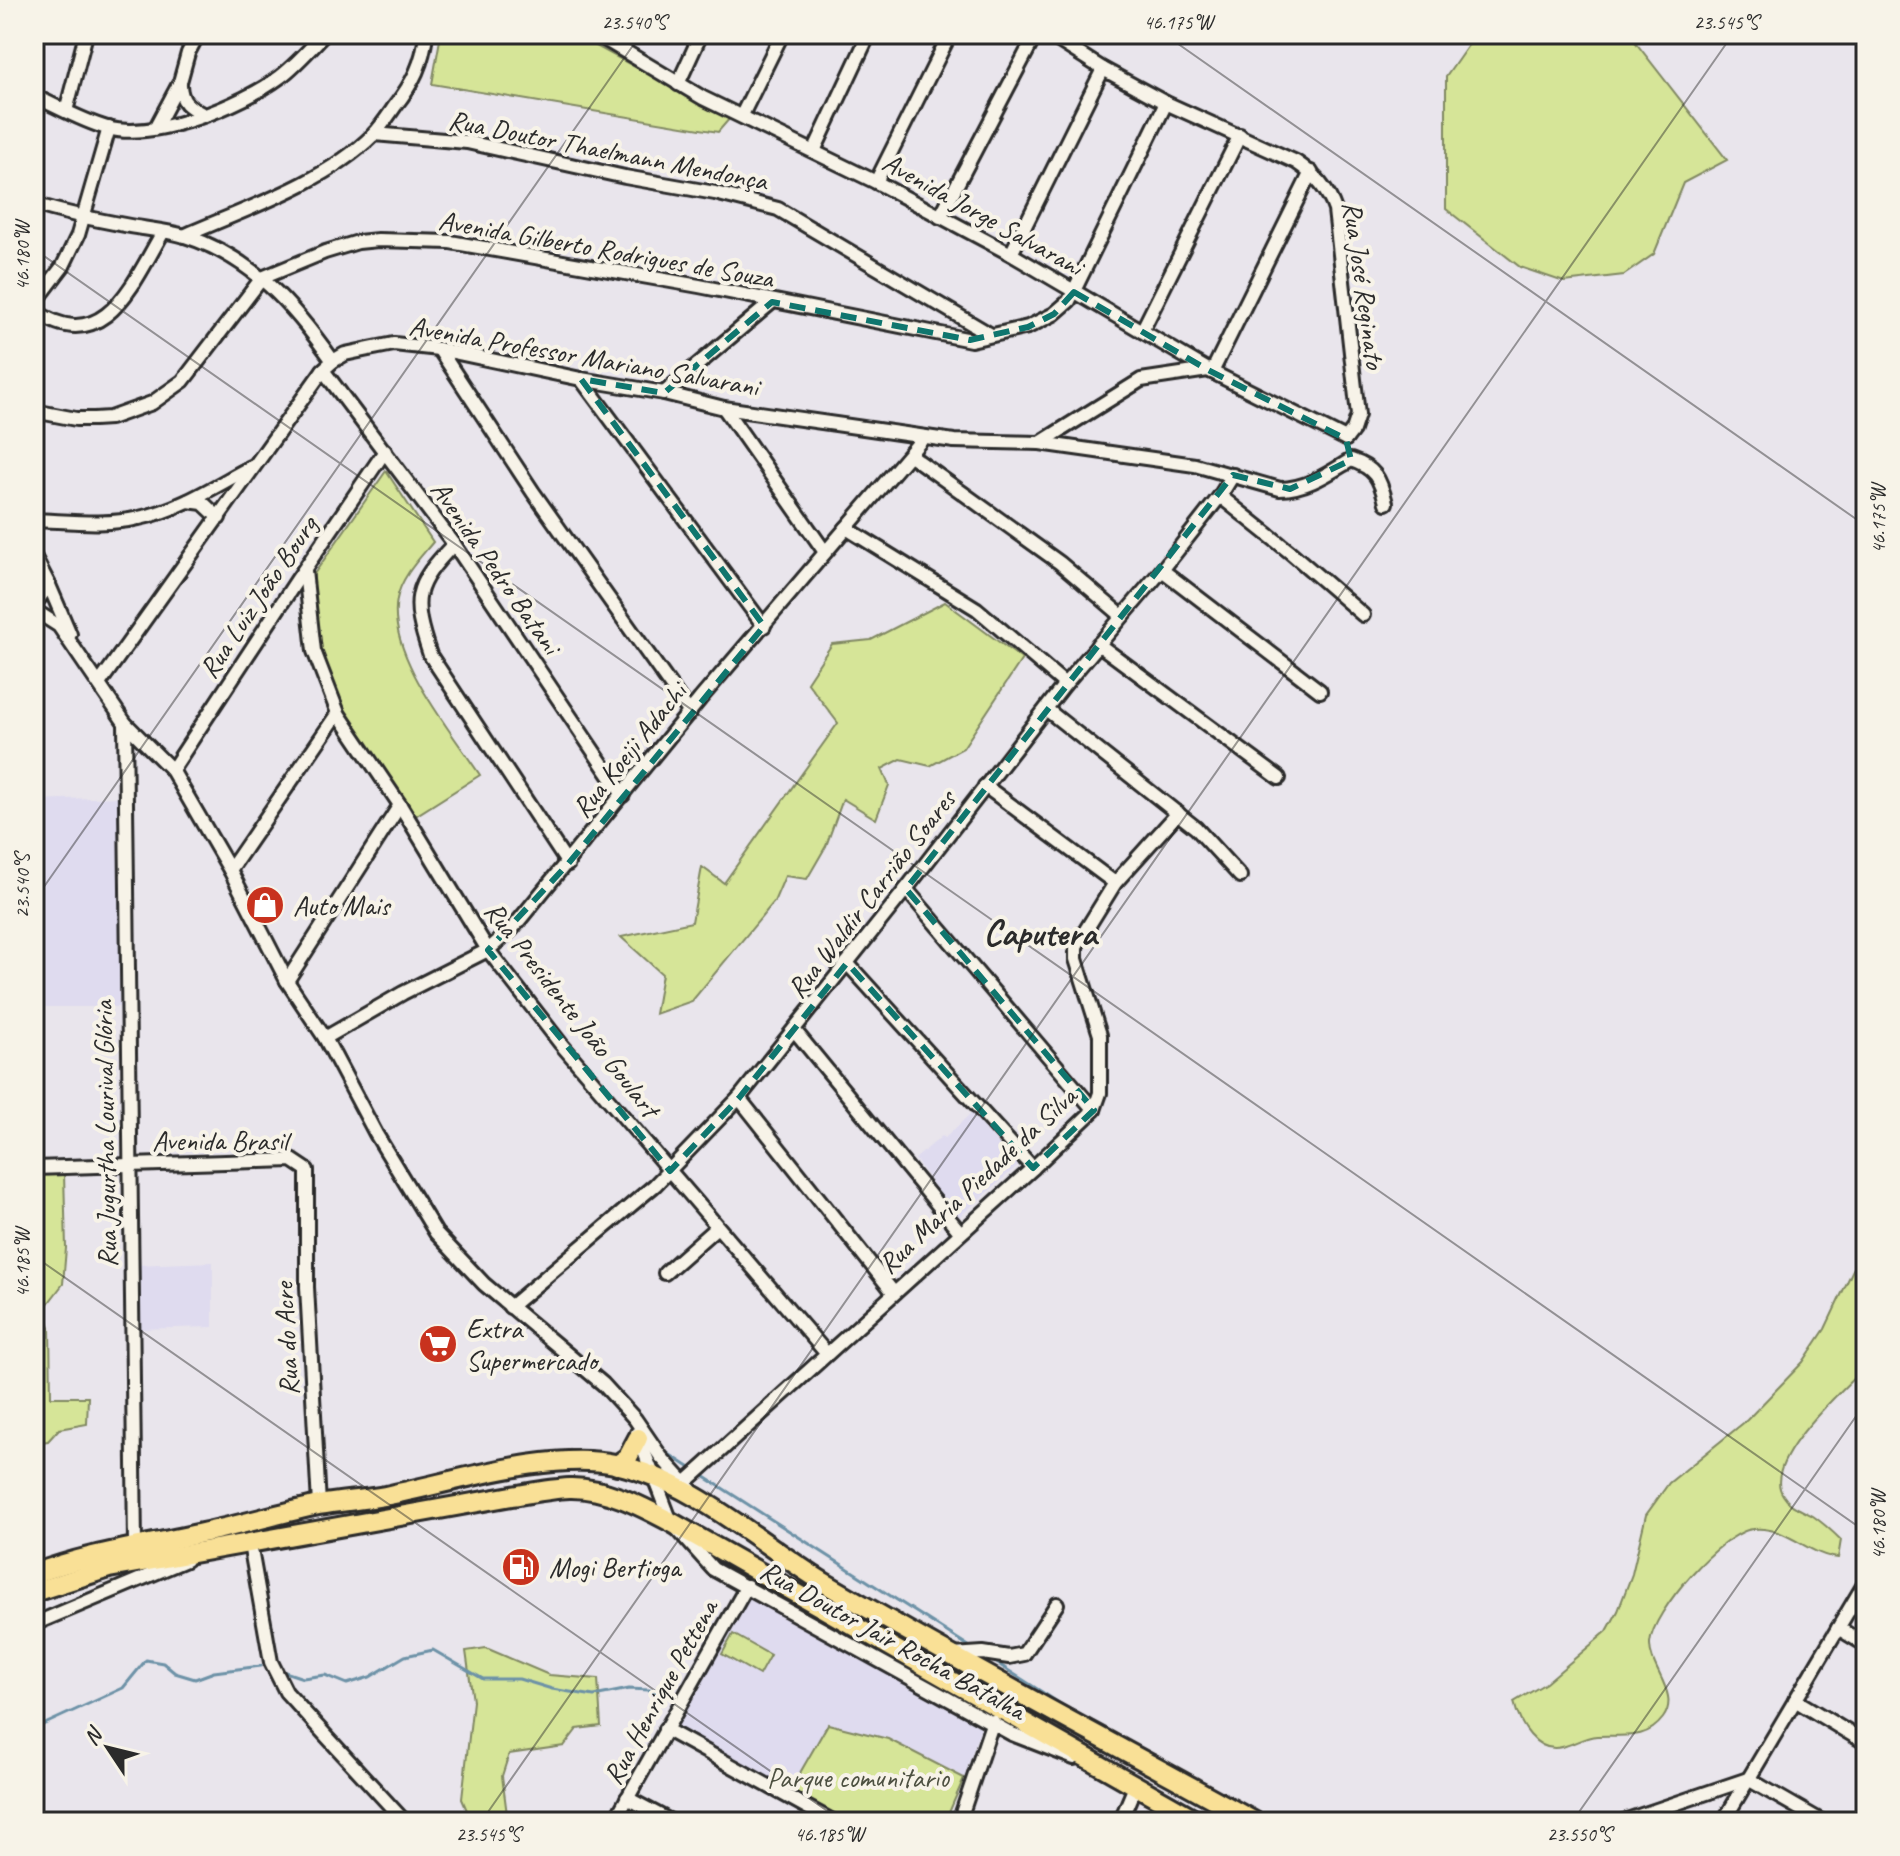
<svg xmlns="http://www.w3.org/2000/svg" width="1900" height="1856" font-family="Caveat,sans-serif">
<rect width="100%" height="100%" fill="#e9e5ec"/>
<filter id="ink" filterUnits="userSpaceOnUse"><feTurbulence type="fractalNoise" baseFrequency=".0125" numOctaves="2"/><feDisplacementMap in="SourceGraphic" scale="16" xChannelSelector="R" yChannelSelector="G"/><feConvolveMatrix kernelMatrix="1 2 1 2 8 2 1 2 1" color-interpolation-filters="sRGB"/></filter>
<g filter="url(#ink)">
<!-- built -->
<g fill="#dfdbef">
<polygon points="120,797 119,1007 34,1007 34,800"/>
<polygon points="971,1113 1011,1159 1017,1157 1022,1162 957,1219 915,1159 942,1136 945,1138"/>
<polygon points="213,1262 213,1327 135,1329 135,1265"/>
<polygon points="750,1596 981,1726 964,1778 888,1739 789,1792 673,1728"/>
</g>
<!-- green -->
<g fill="#d6e598" stroke="#808862" stroke-width="2">
<polygon points="441,34 574,34 730,118 718,132 432,84"/>
<polygon points="1476,34 1629,34 1727,160 1683,183 1654,254 1624,275 1564,282 1520,267 1446,209 1446,77"/>
<path d="M 386,471 L 433,542 C 419,559 401,577 397,599 C 386,654 451,731 480,775 L 412,818 L 350,721 L 314,639 L 314,574 Z"/>
<polygon points="945,602 1022,659 963,748 930,766 901,759 882,769 889,785 876,819 843,799 826,846 807,879 785,876 774,902 692,1001 655,1014 662,974 621,937 692,922 702,867 724,883 838,723 807,682 832,644 871,640"/>
<polygon points="64,1174 66,1248 63,1284 44,1309 50,1327 51,1397 88,1397 87,1424 59,1429 48,1441 34,1443 34,1176"/>
<path d="M 1866,1242 L 1866,1366 C 1845,1388 1760,1462 1783,1495 C 1790,1507 1801,1509 1813,1516 C 1823,1523 1832,1531 1841,1540 L 1838,1558 C 1807,1555 1786,1525 1753,1529 C 1722,1532 1652,1612 1650,1643 C 1649,1669 1681,1694 1663,1718 C 1645,1742 1622,1734 1597,1736 C 1584,1737 1574,1744 1562,1747 C 1536,1754 1519,1723 1514,1702 L 1546,1683 L 1607,1631 L 1618,1611 L 1632,1574 L 1646,1515 L 1669,1483 L 1747,1420 L 1803,1362 L 1825,1329 Z"/>
<polygon points="733,1634 770,1655 759,1675 722,1654"/>
<polygon points="486,1648 549,1675 598,1679 601,1726 577,1729 564,1746 509,1754 502,1776 508,1822 472,1822 462,1799 473,1701 466,1651"/>
<polygon points="828,1724 888,1739 964,1778 945,1822 850,1822 789,1792"/>
</g>
<g fill="none" stroke-linecap="round" stroke-linejoin="round">
<!-- stream -->
<g stroke="#6d92a7" stroke-width="3">
<polyline points="661,1449 695,1471"/>
<polyline points="702,1475 975,1650"/>
<polyline points="992,1660 1073,1712"/>
<polyline points="282,1671 303,1678 325,1675 347,1684 370,1677 405,1656 433,1650 483,1679 519,1679 552,1689 594,1696 629,1689 649,1690 672,1697"/>
<polyline points="34,1729 123,1688 146,1660 163,1663 175,1673 195,1679 214,1672 261,1666"/>
<polyline points="966,1818 980,1822"/>
</g>
<!-- minor casing -->
<g stroke="#2b2b2b" stroke-width="18">
<g id="minor">
<polyline points="596,34 703,98 876,182 1011,254 1208,370 1346,439"/>
<path d="M 1048,34 L 1103,69 L 1166,103 L 1296,162 C 1314,174 1328,189 1335,210 L 1358,415 L 1353,430 L 1346,439"/>
<polyline points="678,84 701,34"/>
<path d="M 180,85 C 181,103 189,107 204,115"/>
<path d="M 34,96 C 58,107 82,121 107,128 C 155,141 242,105 280,77 C 296,65 310,49 324,34"/>
<polyline points="66,111 86,34"/>
<polyline points="742,115 782,34"/>
<polyline points="156,127 180,82 188,53 198,34"/>
<polyline points="374,134 467,142 625,177 715,193 778,209 991,335"/>
<polyline points="814,151 869,34"/>
<polyline points="876,182 950,34"/>
<path d="M 34,204 C 66,214 97,220 130,226 C 148,229 168,231 185,236 C 252,257 294,306 333,361"/>
<polyline points="940,217 1036,34"/>
<path d="M 184,236 C 245,209 325,183 373,135 C 381,127 388,116 395,106 C 413,83 423,63 426,34"/>
<polyline points="1011,254 1103,69"/>
<polyline points="34,304 63,266 78,235 109,128"/>
<path d="M 34,310 C 104,360 134,281 163,232"/>
<polyline points="1142,331 1240,135"/>
<polyline points="439,349 533,492 690,713"/>
<polyline points="323,370 454,544 623,795"/>
<polyline points="1212,372 1311,172"/>
<polyline points="581,379 764,626"/>
<polyline points="664,393 772,302"/>
<polyline points="724,408 825,552"/>
<polyline points="34,411 76,419 94,419 110,418 152,403 183,381 262,278 325,252 358,242 378,240 450,242 699,286 971,340 1028,327 1054,314 1069,301 1166,103"/>
<polyline points="1040,443 1141,380 1208,370"/>
<polyline points="910,455 1060,563 1122,616"/>
<polyline points="1220,496 1290,552 1363,615"/>
<polyline points="188,501 203,503 219,518"/>
<path d="M 34,520 C 68,521 105,526 139,518 C 179,510 215,486 251,467"/>
<polyline points="846,528 977,609 1065,684"/>
<path d="M 454,544 C 413,586 411,599 430,655 L 568,864"/>
<polyline points="34,556 49,585 34,605"/>
<polyline points="1162,570 1320,691"/>
<polyline points="305,571 314,651 338,713 400,805 488,950 561,1044 827,1354"/>
<polyline points="49,585 70,634"/>
<polyline points="34,610 59,626 125,723 172,770 230,870 287,981 325,1038 376,1134 436,1233 484,1284 603,1384 635,1419 661,1457 691,1490"/>
<polyline points="1098,644 1279,778"/>
<path d="M 99,684 L 323,370 L 333,361 L 345,354 L 364,350 L 394,344 L 439,349 L 581,379 L 664,393 L 724,408 L 954,441 L 1040,443 L 1195,465 L 1280,489 C 1307,489 1329,473 1351,460 C 1375,468 1380,478 1386,503"/>
<polyline points="1046,709 1196,828 1240,876"/>
<polyline points="125,723 135,1545"/>
<polyline points="172,770 297,580 385,451"/>
<polyline points="985,786 1115,883"/>
<polyline points="230,870 338,713"/>
<polyline points="906,889 1094,1110"/>
<polyline points="847,963 1033,1168"/>
<polyline points="287,981 400,805"/>
<polyline points="795,1031 960,1232"/>
<polyline points="325,1038 403,993 488,950 512,929 700,699 924,437"/>
<polyline points="739,1098 893,1292"/>
<polyline points="34,1168 292,1160 307,1170 307,1287 319,1505"/>
<polyline points="665,1273 717,1227"/>
<polyline points="510,1307 655,1185 739,1098 906,889 1065,684 1162,570 1220,496 1233,475"/>
<polyline points="637,1433 671,1522 713,1569 1012,1734 1074,1758"/>
<polyline points="685,1483 1033,1168 1094,1110 1100,1093 1100,1035 1076,959 1076,946 1115,883 1178,813"/>
<polyline points="250,1544 271,1662 286,1692 405,1822"/>
<polyline points="34,1624 186,1560"/>
<polyline points="1838,1628 1866,1645"/>
<polyline points="953,1655 983,1653 1009,1657 1024,1654 1057,1604"/>
<polyline points="1795,1700 1866,1743"/>
<polyline points="665,1729 834,1822"/>
<polyline points="627,1798 672,1822"/>
<polyline points="614,1822 747,1586"/>
<polyline points="959,1822 993,1721"/>
<polyline points="1120,1822 1136,1784"/>
<polyline points="1621,1822 1748,1779 1823,1822"/>
<polyline points="1723,1822 1866,1581"/>
</g>
</g>
<!-- primary casing -->
<g stroke="#2b2b2b" stroke-width="24">
<g id="primary">
<polyline points="617,1465 628,1457 638,1438"/>
<path d="M 34,1574 C 89,1553 145,1546 202,1533 C 241,1525 280,1513 319,1505 C 341,1501 363,1500 385,1496 C 452,1483 549,1450 615,1464 C 693,1481 756,1541 823,1582 C 965,1666 1111,1742 1255,1822"/>
<path d="M 34,1592 L 109,1568 L 512,1496 C 531,1493 550,1489 569,1488 C 605,1487 641,1506 671,1522 L 1200,1822"/>
</g>
</g>
<!-- minor -->
<use href="#minor" stroke="#f7f3e8" stroke-width="12"/>
<!-- primary -->
<use href="#primary" stroke="#f9e096" stroke-width="18"/>
</g>
</g>
<!-- marked area -->
<path fill="none" stroke="#0f766e" stroke-width="6" stroke-dasharray="16 10" stroke-linejoin="round" d="M 1074,292 L 1208,370 L 1346,439 L 1351,460 L 1290,489 L 1233,475 L 906,889 L 1094,1110 L 1033,1168 L 847,963 L 739,1098 L 670,1171 L 488,950 L 568,864 L 764,626 L 581,379 L 664,393 L 772,302 L 970,340 L 1028,327 L 1054,314 Z"/>
<!-- ticks -->
<path fill="none" stroke="#2b2b2b" stroke-width="2" stroke-opacity="0.45" d="M 1164,34 L 1866,526M 34,249 L 1866,1532M 34,901 L 641,34M 34,1256 L 843,1822M 481,1822 L 1733,34M 1572,1822 L 1866,1402"/>
<!-- icons -->
<defs>
<g id="shop-disc" transform="scale(2)"><circle r="9.5" fill="#c8321e" stroke="#f7f3e8"/><path d="M-5-2.5h2.3a2.7 3.5 0 0 1 5.4 0H5L5.5 6h-11ZM-1.5-2.5h3a1.5 2.3 0 0 0-3 0Z" fill="#fff"/></g>
<g id="supermarket-disc" transform="scale(2)"><circle r="9.5" fill="#c8321e" stroke="#f7f3e8"/><path d="M-6-5.5h2.5l.6 2H6L4.5 2H-2.5L-4.4-4H-6ZM-1.5 3.2a1.3 1.3 0 1 0 .1 0ZM3 3.2a1.3 1.3 0 1 0 .1 0Z" fill="#fff"/></g>
<g id="fuel-disc" transform="scale(2)"><circle r="9.5" fill="#c8321e" stroke="#f7f3e8"/><path d="M-5.5-6h7V0h2V4h1.3V-2.5L3-4.5l.8-.8L6-3V5H2.5V1h-1V6h-7ZM-4.2-4.7v3.2H.2V-4.7Z" fill="#fff"/></g>
</defs>
<g fill-rule="evenodd">
<use href="#shop-disc" x="265" y="905"/>
<use href="#supermarket-disc" x="438" y="1344"/>
<use href="#fuel-disc" x="521" y="1567"/>
</g>
<g text-anchor="middle" dominant-baseline="central" stroke-width="8" stroke-linejoin="round" paint-order="stroke">
<!-- street labels -->
<g font-size="28" fill="#2b2b2b" stroke="#f7f3e8">
<text transform="translate(608 150) rotate(11)">Rua Doutor Thaelmann Mendonça</text>
<text transform="translate(983 214) rotate(29)">Avenida Jorge Salvarani</text>
<text transform="translate(606 249) rotate(10)">Avenida Gilberto Rodrigues de Souza</text>
<text transform="translate(1364 285) rotate(82)">Rua José Reginato</text>
<text transform="translate(584 356) rotate(10)">Avenida Professor Mariano Salvarani</text>
<text transform="translate(496 567) rotate(55)">Avenida Pedro Batani</text>
<text transform="translate(258 597) rotate(-56)">Rua Luiz João Bourg</text>
<text transform="translate(629 750) rotate(-51)">Rua Koeiji Adachi</text>
<text transform="translate(871 894) rotate(-52)">Rua Waldir Carrião Soares</text>
<text transform="translate(572 1009) rotate(52)">Rua Presidente João Goulart</text>
<text transform="translate(105 1134) rotate(-91)">Rua Jugurtha Lourival Glória</text>
<text x="220" y="1140">Avenida Brasil</text>
<text transform="translate(977 1180) rotate(-43)">Rua Maria Piedade da Silva</text>
<text transform="translate(286 1339) rotate(-93)">Rua do Acre</text>
<text transform="translate(893 1640) rotate(29)">Rua Doutor Jair Rocha Batalha</text>
<text transform="translate(660 1692) rotate(-61)">Rua Henrique Pettena</text>
</g>
<!-- poi labels -->
<g font-size="28" fill="#2b2b2b" stroke="#f7f3e8" text-anchor="start">
<text x="293" y="905">Auto Mais</text>
<text x="466" y="1328">Extra<tspan x="466" dy="32">Supermercado</tspan></text>
<text x="549" y="1567">Mogi Bertioga</text>
</g>
<!-- park labels -->
<g font-size="28" fill="#4d5041" stroke="#f7f3e8">
<text x="858" y="1777">Parque comunitario</text>
</g>
<!-- district labels -->
<g font-size="36" font-weight="bold" fill="#2b2b2b" stroke="#f7f3e8">
<text x="1040" y="933">Caputera</text>
</g>
</g>
<!-- margin -->
<rect width="1900" height="1856" fill="none" stroke="#f7f3e8" stroke-width="88"/>
<!-- north arrow -->
<g transform="translate(108 1748) rotate(305)" stroke="#f7f3e8" stroke-width="6" paint-order="stroke">
<path d="M0-6L14 30L0 20L-14 30Z" fill="#2b2b2b"/>
<text y="-12" font-size="22" font-weight="bold" text-anchor="middle" fill="#2b2b2b">N</text>
</g>
<rect x="44" y="44" width="1812" height="1768" fill="none" stroke="#2b2b2b" stroke-width="3"/>
<g font-size="20" text-anchor="middle" fill="#2b2b2b">
<text x="634" y="29">23.540°S</text>
<text x="1178" y="29">46.175°W</text>
<text x="1726" y="29">23.545°S</text>
<text transform="translate(22 256) rotate(-90)" y="7">46.180°W</text>
<text transform="translate(1878 519) rotate(-90)" y="7">46.175°W</text>
<text transform="translate(22 886) rotate(-90)" y="7">23.540°S</text>
<text transform="translate(22 1263) rotate(-90)" y="7">46.185°W</text>
<text transform="translate(1878 1525) rotate(-90)" y="7">46.180°W</text>
<text x="488" y="1841">23.545°S</text>
<text x="829" y="1841">46.185°W</text>
<text x="1579" y="1841">23.550°S</text>
</g>
</svg>
